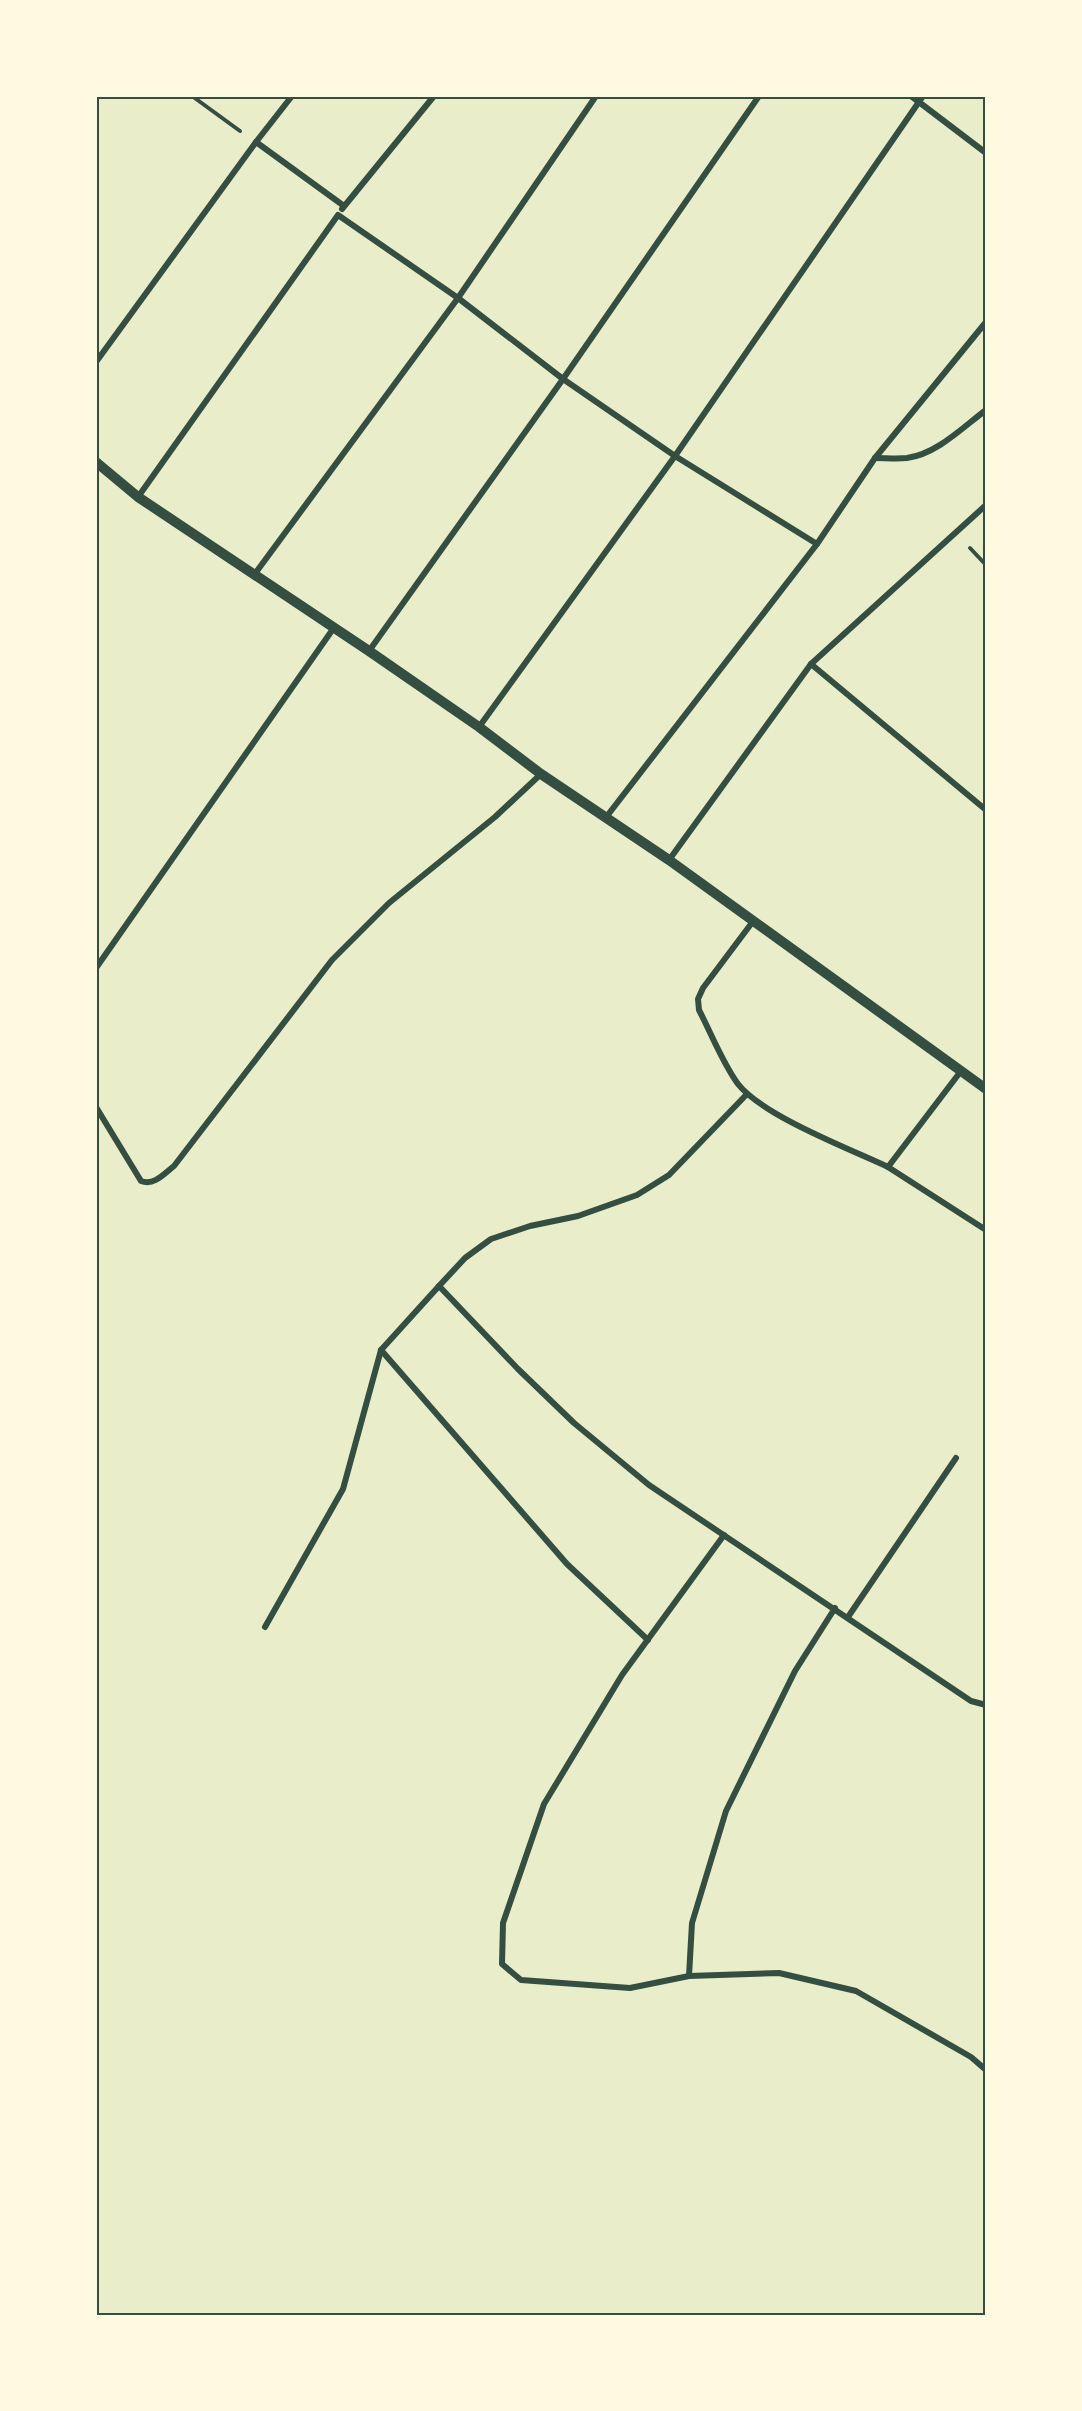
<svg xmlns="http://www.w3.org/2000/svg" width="1082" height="2411" font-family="'DejaVu Sans',sans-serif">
<rect width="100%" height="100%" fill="#e9edc9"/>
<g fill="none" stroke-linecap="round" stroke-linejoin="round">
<!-- path -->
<g stroke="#344e41" stroke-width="4">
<polyline points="192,96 240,131"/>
<polyline points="970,548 986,565"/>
</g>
<!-- minor -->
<g stroke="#344e41" stroke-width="6">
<polyline points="596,96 458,298 563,379 675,456 817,544 607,816"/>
<polyline points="911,96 986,153"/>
<polyline points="256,142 292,96"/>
<polyline points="342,209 434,96"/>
<polyline points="96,362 256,142 344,206"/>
<path d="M 875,458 C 885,458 897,459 907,458 C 937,454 963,427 986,410"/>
<polyline points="138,497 338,215 458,298 254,575"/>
<polyline points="817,544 875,458 986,322"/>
<polyline points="369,651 563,379 759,96"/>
<polyline points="811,664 986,810"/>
<polyline points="479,727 675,456 923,96"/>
<polyline points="669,860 811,664 986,505"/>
<path d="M 754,920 L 703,988 L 698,999 L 699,1010 C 711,1033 723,1064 738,1084 C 763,1116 850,1149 888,1167 L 961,1071"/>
<polyline points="96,968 333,629"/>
<path d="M 96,1107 L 141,1181 C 154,1186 164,1174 174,1166 L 332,960 L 389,903 L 495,817 L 541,774"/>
<polyline points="888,1167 986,1230"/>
<polyline points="439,1286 518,1369 574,1423 649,1485 971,1701 986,1705"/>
<polyline points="381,1350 567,1564 648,1640"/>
<polyline points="724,1535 622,1675 544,1804 503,1923 502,1964 521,1980 630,1988 689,1976 692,1923 726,1811 795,1671 835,1608"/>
<polyline points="848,1617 956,1458"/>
<polyline points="265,1627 343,1489 381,1350 439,1286 465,1258 491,1239 530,1226 578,1216 637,1195 669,1175 747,1094"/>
<polyline points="689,1976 779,1973 856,1991 971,2057 986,2070"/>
</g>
<!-- tertiary -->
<polyline stroke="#344e41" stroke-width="10" points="96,462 138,497 369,651 479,727 541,774 669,860 986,1089"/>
</g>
<!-- border -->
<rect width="1082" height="2411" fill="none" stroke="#fefae0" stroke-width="195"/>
<rect x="98" y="98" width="886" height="2216" fill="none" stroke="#344e41" stroke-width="2"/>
</svg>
